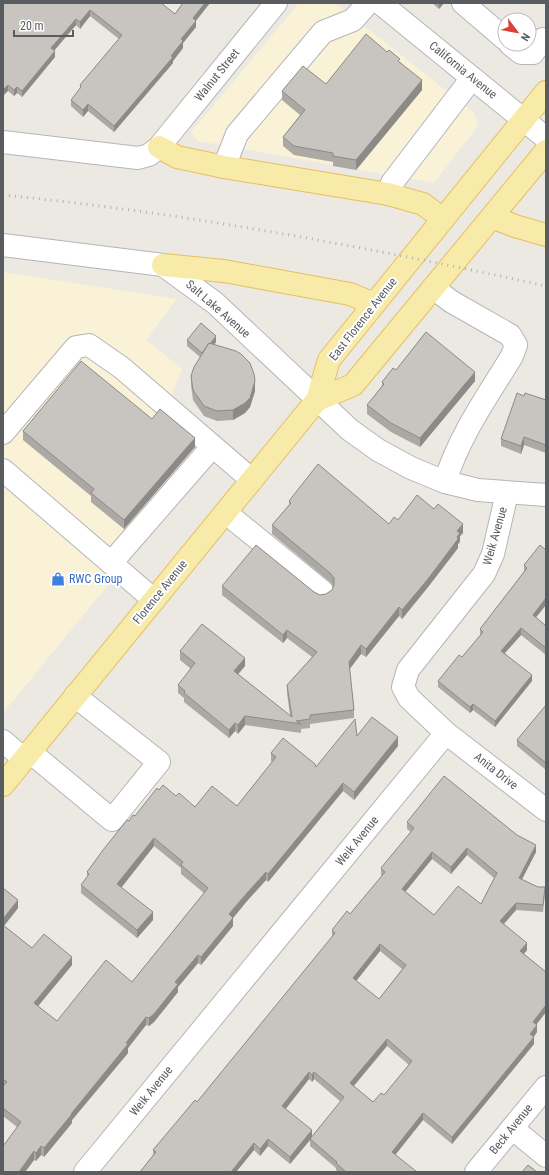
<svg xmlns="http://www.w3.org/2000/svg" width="549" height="1175" font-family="'Roboto Condensed',sans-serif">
<rect width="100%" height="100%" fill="#ebe9e1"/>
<!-- commercial -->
<g fill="#faf2d6">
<polygon points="299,3 335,3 473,112 478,121 477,127 434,183 198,141 193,136 192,131"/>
<polygon points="3,272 177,299 146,340 182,369 170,401 223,445 3,713"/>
</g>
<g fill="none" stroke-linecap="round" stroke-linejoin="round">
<!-- minor casing -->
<g stroke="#b3b6ba" stroke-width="24">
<g id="minor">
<polyline points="380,3 546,138"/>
<polyline points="463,3 505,39"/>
<polyline points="510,44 521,53 533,53 543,39"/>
<polyline points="3,142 138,158 149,155 159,147 276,3"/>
<polyline points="224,167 237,134 323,32 353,20 368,3"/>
<polyline points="388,194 392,183 472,78"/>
<polyline points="3,245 163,265 215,303 350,430 378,450 411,468 445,482 478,490 546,495"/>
<path d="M 433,288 L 452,302 L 510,335 L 516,345 L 512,356 C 487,397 459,436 445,482"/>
<polyline points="3,433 76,347 89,345 122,368 252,480"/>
<polyline points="3,470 154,600"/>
<polyline points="226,513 322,591"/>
<polyline points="111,563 212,447"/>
<polyline points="446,733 546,810"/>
<polyline points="3,741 24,759"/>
<polyline points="30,752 112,820 159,762 75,696"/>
<polyline points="512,1128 546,1156"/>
<polyline points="85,1172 446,733 409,698 403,687 408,670 484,574 493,554 507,493"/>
<polyline points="476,1172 546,1087"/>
</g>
</g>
<!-- major casing -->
<g stroke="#e6bf5f" stroke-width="24">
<g id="major">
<polyline points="159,147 177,157 224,167 388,194 423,204 443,219"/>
<polyline points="492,217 515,226 546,235"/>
<polyline points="163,265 224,271 350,294 374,304"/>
<polyline points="317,400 353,385 546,151"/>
<polyline points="3,785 317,400 329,360 546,92"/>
</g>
</g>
<!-- minor -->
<use href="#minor" stroke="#fff" stroke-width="22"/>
<!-- major -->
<use href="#major" stroke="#f8eba9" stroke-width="22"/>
<!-- rail -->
<path stroke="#b1b2b2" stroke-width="3" stroke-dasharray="1 5" stroke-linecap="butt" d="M 3,195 C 186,213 367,247 546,286"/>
</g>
<!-- wall -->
<g fill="#aca9a5" fill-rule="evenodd">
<polygon points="3,3 175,14 183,3 210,3 196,21 196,27 183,43 183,48 173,61 173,63 114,132 88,111 83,117 71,106 71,100 80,89 80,85 119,39 90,16 80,29 76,25 54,51 55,57 22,97 17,93 14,96 8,91"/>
<polygon points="432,3 444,3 439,9"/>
<polygon points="400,62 422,90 356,170 333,166 333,162 294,155 283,146 283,137 300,115 282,100 282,91 326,84"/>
<polygon points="187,340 216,342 214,345 255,391 250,407 245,413 233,420 217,421 204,416 193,400 191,385 191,376 200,357 187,346"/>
<polygon points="396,370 475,381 420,447 391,432 367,414 367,405 382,386 382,382"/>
<polygon points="524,396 546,400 546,453 524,445 521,454 501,446 501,439"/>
<polygon points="23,431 195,447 124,529 91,502 91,496 23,440"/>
<polygon points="289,501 389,524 398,520 463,533 460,536 460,542 458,544 458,548 428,587 402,619 399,616 366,657 361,654 349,669 354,710 354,718 310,724 310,728 301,729 301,733 245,725 238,734 235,731 229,738 184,702 184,698 178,693 178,685 191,669 180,660 180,651 245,666 238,674 290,716 287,693 287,685 312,657 287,638 283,643 222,595 222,586 314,592 320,595 326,594 332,590 333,586 330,582 272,534 272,525 289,505"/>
<polygon points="546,550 546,605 536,617 546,626 546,655 521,635 505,653 532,681 495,727 473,710 470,713 438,687 438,681 462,657 480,636 480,629 524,572 524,565"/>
<polygon points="546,705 546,770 517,746 517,740"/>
<polygon points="357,736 398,746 354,800 343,791 268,882 266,880 247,901 233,918 233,926 201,965 198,963 178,987 178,992 154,1022 149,1026 146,1025 128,1048 128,1053 72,1120 72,1123 44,1157 41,1155 36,1161 34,1160 25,1172 3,1172 17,1127 3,1116 3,888 18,908 4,926 32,948 72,965 38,1006 57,1021 132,982 204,893 181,874 181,868 154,846 121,888 153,920 137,938 81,893 81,885 87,878 87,872 129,821 135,816 159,790 176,796 195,807 237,806 272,762 271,761 271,753 316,767"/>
<path d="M 407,822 L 536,852 L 522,879 L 545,894 L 543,912 L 516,910 L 504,924 L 527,950 L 524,954 L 546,972 L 546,1012 L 536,1025 L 537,1032 L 534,1037 L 534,1044 L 452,1144 L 423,1120 L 395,1155 L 417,1172 L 338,1172 L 336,1170 L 336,1168 L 310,1146 L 310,1140 L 290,1164 L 268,1146 L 260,1156 L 254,1150 L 236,1172 L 140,1172 L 153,1155 L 153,1150 L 197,1102 L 332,937 L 332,930 L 350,914 L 382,876 L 381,875 L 381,868 L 411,832 L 407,829 ZM 467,855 L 494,878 L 481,904 L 434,915 L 405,891 L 432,859 L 451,874 ZM 380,951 L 402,969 L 379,999 L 356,981 ZM 387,1046 L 409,1065 L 384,1095 L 373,1102 L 354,1086 ZM 309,1079 L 312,1082 L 314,1079 L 341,1102 L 312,1136 L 286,1109 Z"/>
</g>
<!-- shaded-wall -->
<g fill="#8c8a86">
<polygon points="205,3 210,3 193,24 193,18"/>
<polygon points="439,3 444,3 439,9"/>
<polygon points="90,10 90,16 80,29 80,22"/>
<polygon points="76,19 76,25 51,54 51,48"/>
<polygon points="196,21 196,27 183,43 183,48 173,61 173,63 114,132 114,126 171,56 181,39"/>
<polygon points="55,51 55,57 22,97 22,91"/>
<polygon points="422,80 422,90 356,170 356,160"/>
<polygon points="8,85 8,91 3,96 3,90"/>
<polygon points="17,87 17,93 14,96 14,90"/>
<polygon points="88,104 88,111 83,117 83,110"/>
<polygon points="216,336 216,342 202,359 202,353"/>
<polygon points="475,372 475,381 420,447 420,438"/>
<polygon points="255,381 255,391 250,407 245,413 233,420 233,410"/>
<polygon points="524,437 524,445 521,454 521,446"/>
<polygon points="195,438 195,447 124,529 124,520"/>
<polygon points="463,524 463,533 460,536 460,542 458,544 458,548 428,587 402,619 402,610 457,531"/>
<polygon points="546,598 546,605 533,621 533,615"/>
<polygon points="399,607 399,616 366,657 366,649"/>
<polygon points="521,628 521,635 501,657 501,651"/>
<polygon points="287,630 287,638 283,643 283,635"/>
<polygon points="361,645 361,654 349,670 349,662"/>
<polygon points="245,658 245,666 234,679 234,671"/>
<polygon points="532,675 532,681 495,727 495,721"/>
<polygon points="473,704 473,710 470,713 470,707"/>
<polygon points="245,716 245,725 238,734 238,725"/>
<polygon points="235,723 235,731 229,738 229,730"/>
<polygon points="398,737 398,746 354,800 354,792"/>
<polygon points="343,783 343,791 268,882 268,874"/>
<polygon points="154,838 154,846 117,893 117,884"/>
<polygon points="536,845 536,852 519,885 519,878"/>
<polygon points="467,848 467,855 451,874 451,867"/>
<polygon points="432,852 432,859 402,896 402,889"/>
<polygon points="266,872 266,880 247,901 233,918 233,926 201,965 201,957 229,914 247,893"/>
<polygon points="18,900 18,908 3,927 3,919"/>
<polygon points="516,903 516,910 500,928 500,921"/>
<polygon points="153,912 153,920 137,938 137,930"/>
<polygon points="527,943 527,950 520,958 520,951"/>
<polygon points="380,944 380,951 353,985 353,978"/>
<polygon points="198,955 198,963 178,987 178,992 154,1022 149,1026 149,1018 175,982"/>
<polygon points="72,957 72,965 34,1011 34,1003"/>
<polygon points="546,1005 546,1012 533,1029 533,1022"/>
<polygon points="146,1017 146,1025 128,1048 128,1053 72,1120 72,1123 44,1157 44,1148"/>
<polygon points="537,1025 537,1032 530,1041 530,1034"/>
<polygon points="534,1037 534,1044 452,1144 452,1137"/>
<polygon points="387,1039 387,1046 350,1090 350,1083"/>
<polygon points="309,1072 309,1079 282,1113 282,1106"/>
<polygon points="314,1072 314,1079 312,1082 312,1075"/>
<polygon points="423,1113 423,1120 392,1159 392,1152"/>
<polygon points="312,1130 312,1137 310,1139 310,1140 290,1164 290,1157"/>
<polygon points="268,1139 268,1146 260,1156 260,1149"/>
<polygon points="254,1143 254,1150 236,1172 231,1172"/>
<polygon points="41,1146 41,1155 36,1161 36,1153"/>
<polygon points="34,1151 34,1160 25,1172 19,1172"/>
</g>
<!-- building -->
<g fill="#c8c5c0" stroke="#8c8a86" fill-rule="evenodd">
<polygon points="3,3 161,3 175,14 183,3 205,3 193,18 196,21 181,39 183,41 171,56 173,57 114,126 88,104 83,110 71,100 81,87 80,85 122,35 90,10 80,22 76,19 51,48 55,51 22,91 17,87 14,90 8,85 3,90"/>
<polygon points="366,34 387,52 389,50 400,59 398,61 422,80 356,160 333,156 333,153 294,146 283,137 305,110 282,91 303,66 326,84"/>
<polygon points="201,323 216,336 210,344 209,343 202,353 187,340"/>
<polygon points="426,332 475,372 420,438 391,423 367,405 384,384 382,382 393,368 396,370"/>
<polygon points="209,343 236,351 241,354 250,363 254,374 255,381 250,398 245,403 233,410 217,411 204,406 193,390 191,376 194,367"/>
<polygon points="81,361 152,419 160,409 195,438 124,520 91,493 94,489 23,431"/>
<polygon points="517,393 524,396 525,393 546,400 546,445 524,437 521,446 501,439"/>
<polygon points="318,464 389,524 394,517 398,520 417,495 434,509 438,504 463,524 457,531 460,533 457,537 458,539 428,579 402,610 399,607 366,649 361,645 349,662 354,710 310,715 310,719 296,721 301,724 245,716 238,725 235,723 229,730 184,693 185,691 178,685 195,663 180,651 202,624 245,658 234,671 292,717 287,685 317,652 287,630 283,635 222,586 256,545 314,592 320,595 326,594 332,590 334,585 334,578 330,573 272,525 291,503 289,501"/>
<polygon points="540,545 546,550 546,598 533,615 546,626 546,648 521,628 501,651 532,675 495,721 473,704 470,707 438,681 459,655 462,657 483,632 480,629 527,568 524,565"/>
<polygon points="546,705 546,763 517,740"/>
<polygon points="372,717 398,737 354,792 343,783 268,874 266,872 247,893 229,914 233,918 201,957 198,955 175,982 178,984 154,1014 149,1018 146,1017 126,1043 128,1044 71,1114 72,1114 44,1148 41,1146 36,1153 34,1151 19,1172 3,1172 3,1146 21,1122 3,1108 3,1086 7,1082 3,1079 3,992 4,991 3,990 3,925 32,948 44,934 72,957 34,1003 57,1021 106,960 132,982 208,888 181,865 183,862 154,838 117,884 153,912 137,930 81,885 89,874 87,872 103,850 127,820 129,821 133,815 135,816 157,788 159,790 163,785 176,796 179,793 195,807 212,786 237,806 276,757 271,753 283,738 315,764 316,767 355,719 357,736"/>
<path d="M 444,776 L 517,835 L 536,845 L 519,878 L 538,887 L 545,887 L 543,905 L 516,903 L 500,921 L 527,943 L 520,951 L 546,972 L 546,1005 L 533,1022 L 537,1025 L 530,1034 L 534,1037 L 452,1137 L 423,1113 L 392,1152 L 417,1172 L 346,1172 L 336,1163 L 337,1162 L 310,1139 L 344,1097 L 314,1072 L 312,1075 L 309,1072 L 282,1106 L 312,1130 L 290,1157 L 268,1139 L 260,1149 L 254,1143 L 231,1172 L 140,1172 L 156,1152 L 153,1150 L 195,1100 L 197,1102 L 335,933 L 332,930 L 347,911 L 350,914 L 385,872 L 381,868 L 414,828 L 407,822 ZM 467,848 L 497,873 L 481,904 L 458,886 L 434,915 L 402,889 L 432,852 L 451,867 ZM 380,944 L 406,965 L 379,999 L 353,978 ZM 387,1039 L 412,1061 L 384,1095 L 381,1093 L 373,1102 L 350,1083 Z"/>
<polygon points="3,888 18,900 3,919"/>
<polygon points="528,1165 537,1172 522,1172"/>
</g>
<!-- icons -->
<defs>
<g id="shop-bare" transform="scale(1.08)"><path d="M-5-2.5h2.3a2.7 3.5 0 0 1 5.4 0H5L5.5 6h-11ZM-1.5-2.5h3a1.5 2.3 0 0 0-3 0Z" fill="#3f7fe0" stroke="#fff" stroke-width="2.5" paint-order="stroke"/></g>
</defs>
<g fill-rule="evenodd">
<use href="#shop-bare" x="58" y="579"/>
</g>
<g text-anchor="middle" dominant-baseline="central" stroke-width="4" stroke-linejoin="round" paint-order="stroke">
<!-- street labels -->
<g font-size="12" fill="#595d60" stroke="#fff">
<text transform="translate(463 70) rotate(39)">California Avenue</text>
<text transform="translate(217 75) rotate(-51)">Walnut Street</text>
<text transform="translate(218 309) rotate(41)">Salt Lake Avenue</text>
<text transform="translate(363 319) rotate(-52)">East Florence Avenue</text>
<text transform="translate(495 536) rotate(-74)">Weik Avenue</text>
<text transform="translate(160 592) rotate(-51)">Florence Avenue</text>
<text transform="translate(496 771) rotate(38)">Anita Drive</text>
<text transform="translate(357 841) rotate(-51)">Weik Avenue</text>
<text transform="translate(151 1091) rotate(-51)">Weik Avenue</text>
<text transform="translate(511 1129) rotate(-51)">Beck Avenue</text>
</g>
<!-- shop labels -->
<g font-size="12" fill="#366cbe" stroke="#fff" text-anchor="start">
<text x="69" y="579">RWC Group</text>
</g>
</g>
<!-- border -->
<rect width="549" height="1175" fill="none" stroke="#595d60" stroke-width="8"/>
<!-- north arrow -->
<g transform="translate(517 32) rotate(122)"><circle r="19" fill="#ffffff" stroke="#bdbebf"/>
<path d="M0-3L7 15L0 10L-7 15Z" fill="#db4237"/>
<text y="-6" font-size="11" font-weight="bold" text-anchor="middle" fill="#595d60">N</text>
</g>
<!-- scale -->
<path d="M14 30v6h59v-6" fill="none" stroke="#595d60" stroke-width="2"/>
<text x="20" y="30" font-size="12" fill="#595d60" stroke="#ffffff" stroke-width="3" paint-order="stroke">20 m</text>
</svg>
